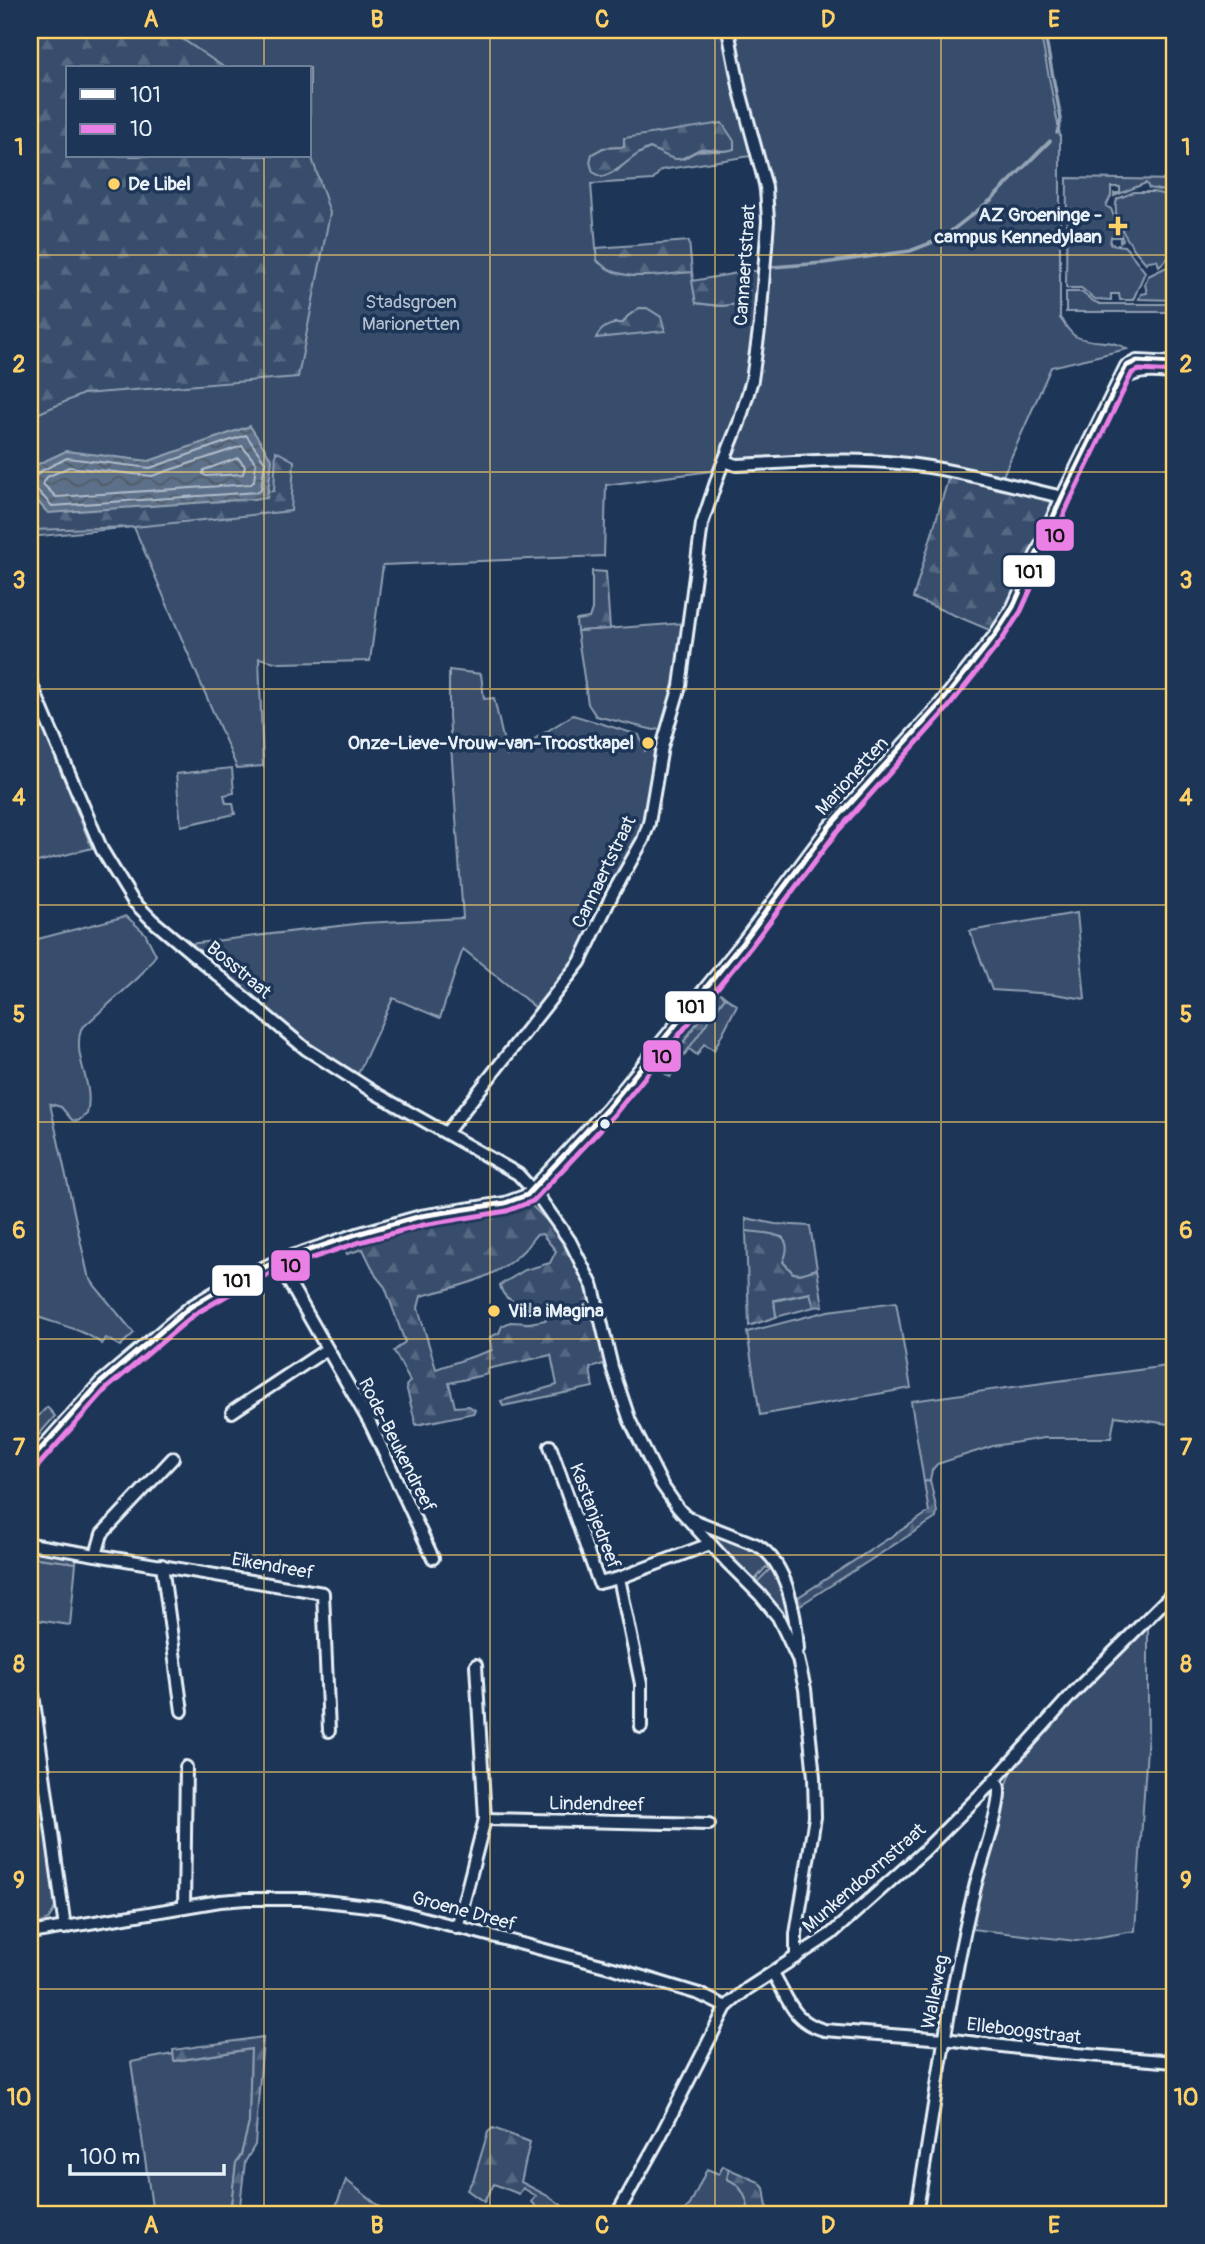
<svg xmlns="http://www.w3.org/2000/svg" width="1205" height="2244" font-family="Pangolin,sans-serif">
<defs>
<pattern id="forest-firs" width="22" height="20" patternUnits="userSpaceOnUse" patternTransform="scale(1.75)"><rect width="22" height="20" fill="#374d6c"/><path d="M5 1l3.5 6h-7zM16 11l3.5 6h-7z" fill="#546782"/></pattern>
<pattern id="water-waves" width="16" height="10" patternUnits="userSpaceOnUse" patternTransform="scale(1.75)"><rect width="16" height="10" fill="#5d7089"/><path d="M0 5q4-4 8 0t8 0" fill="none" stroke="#505a66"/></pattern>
</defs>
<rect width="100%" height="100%" fill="#1d3557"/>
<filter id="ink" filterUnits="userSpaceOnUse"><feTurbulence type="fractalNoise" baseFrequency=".0143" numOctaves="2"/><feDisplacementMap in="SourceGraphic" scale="14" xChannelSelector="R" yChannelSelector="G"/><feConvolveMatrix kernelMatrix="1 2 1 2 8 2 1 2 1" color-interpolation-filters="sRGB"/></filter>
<g filter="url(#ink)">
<!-- green -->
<g fill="#374d6c" stroke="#909fb2" stroke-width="2" fill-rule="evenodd">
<path d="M 30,30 L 1040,30 L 1060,135 L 1060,318 C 1065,324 1068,331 1075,336 C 1091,345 1112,338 1127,349 L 1051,367 L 1002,478 L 929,461 L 878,456 L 833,456 L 743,461 L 711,471 L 606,485 L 604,556 L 383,565 L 370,661 L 279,663 L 259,658 L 263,766 L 237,768 L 134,527 L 30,537 ZM 68,68 L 310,68 L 310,156 L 68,156 ZM 624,139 L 730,150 C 709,155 706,143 684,159 L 650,148 L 631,157 L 617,171 L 603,148 L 624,147 ZM 750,156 C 764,196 763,228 759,271 L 749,271 L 749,294 L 739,304 L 721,306 L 696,303 L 692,272 L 631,276 L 599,263 L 597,260 L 591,184 L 653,180 L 661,170 ZM 639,308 L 664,331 L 613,323 L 623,323 L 627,317 Z"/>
<polygon points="1067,178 1175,180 1175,193 1149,188 1146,183 1114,196 1114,193 1120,193 1120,187 1111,187 1111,196 1106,206 1111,209 1123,240 1120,242 1120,237 1111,237 1110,244 1124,246 1128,250 1145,272 1133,300 1120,300 1119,294 1111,294 1111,300 1095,299 1081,288 1066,288"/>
<path d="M 1134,192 L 1153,192 L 1175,197 L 1175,252 L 1159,266 L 1157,260 L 1148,261 L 1146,263 C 1133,249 1110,220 1117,199 Z"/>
<polygon points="1175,259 1175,300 1139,299 1141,294 1147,293 1145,284 1148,276 1167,267"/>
<polygon points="1066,292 1081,292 1093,301 1100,304 1175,304 1175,312 1066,312"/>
<polygon points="685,623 679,671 665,725 660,729 654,730 596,716 588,704 577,631"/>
<polygon points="449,670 481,674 484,699 494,698 507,756 573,715 639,735 645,751 656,748 645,823 634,846 608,891 574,962 536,1008 463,949 440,1018 393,998 357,1076 312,1045 189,944 363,923 463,918 449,716"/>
<polygon points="30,696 92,848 30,864"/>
<polygon points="232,768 234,793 224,795 226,803 233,803 235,814 181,826 176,774"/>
<polygon points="1077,913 1085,999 1055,994 992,990 970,931"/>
<path d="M 126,916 L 145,933 L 156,955 L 139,977 L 81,1029 C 72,1060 95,1081 87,1114 L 78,1121 L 72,1120 L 61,1107 L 50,1104 L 88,1275 L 95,1286 L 134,1333 L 120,1346 L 106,1338 L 102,1344 C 82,1328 54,1324 30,1314 L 30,941 Z"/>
<polygon points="725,997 737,1005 714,1050 704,1044 697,1055 688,1048"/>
<polygon points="695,1012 701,1017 679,1049 685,1054 670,1077 652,1064"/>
<polygon points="746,1218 775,1224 810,1226 817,1269 800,1274 793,1273 783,1262 783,1237 746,1231"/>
<polygon points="811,1293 814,1307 776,1317 774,1301"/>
<polygon points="896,1302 911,1388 760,1415 747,1332 828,1311"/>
<polygon points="1175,1365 1175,1425 1115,1416 1111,1438 1044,1438 993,1446 937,1464 932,1470 930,1480 924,1482 911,1401"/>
<polygon points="47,1407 55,1416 30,1445 30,1425"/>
<polygon points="705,1527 766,1554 785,1591 793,1634 776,1606 756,1583 770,1569 766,1567 754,1581 706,1532"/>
<polygon points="30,1557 76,1563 70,1625 30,1619"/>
<polygon points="1148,1627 1148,1732 1135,1931 1076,1941 971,1929 1007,1784 1012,1771 1075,1697"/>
<path d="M 44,1798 L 55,1908 C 49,1921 44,1924 30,1926 L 30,1799 Z"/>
<polygon points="251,2049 249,2123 241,2155 236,2163 230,2214 153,2214 131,2062 173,2054 175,2061"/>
<path d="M 723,2166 L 729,2169 L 727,2179 C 742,2184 748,2200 749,2214 L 680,2214 L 690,2205 L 707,2169 L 719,2174 Z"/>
<polygon points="346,2180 389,2214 333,2214"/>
</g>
<!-- forest -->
<g fill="url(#forest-firs)" stroke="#909fb2" stroke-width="2" fill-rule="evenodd">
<polygon points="42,30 169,30 225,68 68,68 68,156 310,156 310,152 330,213 298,377 83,394 30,417 30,46"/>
<path d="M 722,123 L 734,141 L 734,149 C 721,154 713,147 701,149 C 692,151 686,160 676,159 C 667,158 658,151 650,148 C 631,154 621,172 602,177 L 593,172 L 590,162 L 592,154 L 603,148 L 624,147 L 624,138 Z"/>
<path d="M 689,241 L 692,272 C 662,274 619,285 597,260 L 597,248 Z"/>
<polygon points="749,271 749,294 739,304 721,306 696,303 692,281"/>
<path d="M 639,308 L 647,308 L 661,317 L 665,331 L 596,338 C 601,327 611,323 623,323 L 627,317 Z"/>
<polygon points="276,451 294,461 291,511 134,527 30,530 30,494 32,499 260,493 274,491"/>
<polygon points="949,476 1027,493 1052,501 1001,618 992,631 913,598"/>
<polygon points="592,571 606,572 610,629 577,631 576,620 589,618 592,609"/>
<polygon points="713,987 725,997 685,1054 679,1049 701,1017 695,1012"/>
<path d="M 524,1205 L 532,1206 L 567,1240 L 593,1299 L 607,1363 L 590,1368 L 593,1387 L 503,1406 L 501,1401 L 557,1385 L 551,1355 L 487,1369 L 488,1374 L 449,1383 L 455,1407 L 469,1406 L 475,1410 L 474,1413 L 416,1425 L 406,1386 L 410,1381 L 394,1351 L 405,1342 L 385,1287 L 376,1276 L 363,1249 L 347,1254 L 343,1244 C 374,1231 409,1222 443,1218 C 470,1214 498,1215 524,1205 ZM 542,1234 L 556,1251 L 550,1263 L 525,1270 L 500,1285 C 504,1306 527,1305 544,1305 L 546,1320 L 529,1323 L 510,1322 L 502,1326 L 499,1333 L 490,1337 L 492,1350 L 436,1369 L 418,1308 L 421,1296 C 457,1287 495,1279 522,1252 C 528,1247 531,1240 536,1235 Z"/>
<path d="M 746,1231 C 769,1234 797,1231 783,1262 L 793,1273 L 800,1274 L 817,1269 L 823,1306 L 814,1307 L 810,1293 L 774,1300 L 776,1317 L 749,1326 Z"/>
<polygon points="930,1480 937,1512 936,1518 797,1607 794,1600 929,1512 924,1482"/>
<polygon points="30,1550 77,1556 76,1563 30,1557"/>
<polygon points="263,2037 255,2145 245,2162 239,2214 230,2214 236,2163 241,2155 249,2123 251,2049 174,2061 173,2050"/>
<polygon points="493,2128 530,2142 521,2182 546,2195 575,2214 543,2214 532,2202 536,2196 523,2188 519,2194 494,2184 484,2202 467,2190 474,2178 488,2132"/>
<path d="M 729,2169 L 759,2182 L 764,2188 L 768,2214 L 749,2214 C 748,2200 742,2184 727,2179 Z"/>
</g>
<!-- water -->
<polygon fill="url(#water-waves)" stroke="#95a4b5" stroke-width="2" points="250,426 272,460 267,498 48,513 30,493 30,480 34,466 66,451 149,461"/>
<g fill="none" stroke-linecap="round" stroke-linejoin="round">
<!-- shore -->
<g stroke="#b0bdcc" stroke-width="2">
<polygon points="242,446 256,463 254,481 251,484 56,497 43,484 47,477 69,467 152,476"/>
<polygon points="238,458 245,466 243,474 206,476 203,474 204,470"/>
<polyline points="30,477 35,477 41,471 67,458 150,468 246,435 265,462 261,489 258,492 52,506 37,490 30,489"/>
</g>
<!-- stream -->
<g stroke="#95a4b5" stroke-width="3.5">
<polyline points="1044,30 1061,119 1057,133"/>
<polyline points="772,267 824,263 910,251 941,239 991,200 1050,141"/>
</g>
<!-- minor casing -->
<g stroke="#e8f1f8" stroke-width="16">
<g id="minor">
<path d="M 1119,383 C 1136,368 1154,372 1175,373"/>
<path d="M 725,461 L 736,465 C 789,463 844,457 898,463 C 952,468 1009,485 1062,497"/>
<polyline points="30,681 102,850 133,901 152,920 306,1049 375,1093 518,1174 538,1196 570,1241 593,1287 612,1367 630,1421 662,1485 678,1508 726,1561 760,1595 778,1617 798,1659 805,1689 814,1777 815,1817 796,1934 796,1958"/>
<polyline points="446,1133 580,962 613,893 643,840 649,823 662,747 680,686 702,524 719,473 739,423 752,380 760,323 768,221 766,187 740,91 728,30"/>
<polyline points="277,1261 371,1425 433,1558"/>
<polyline points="232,1412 327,1349"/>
<polyline points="550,1446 599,1583 619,1578 710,1544"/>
<polyline points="30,1461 100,1383 190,1307 222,1288 277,1261 357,1234 421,1216 505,1203 527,1195 607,1109 743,942 829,827 941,703 995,635 1013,607 1062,497 1126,366 1137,361 1175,363"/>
<path d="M 688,1518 L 757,1545 C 788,1563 796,1616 798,1649"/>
<polyline points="30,1544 323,1593 329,1731"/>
<polyline points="96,1555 102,1534 173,1458"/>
<polyline points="162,1565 182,1711"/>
<polyline points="619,1578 641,1684 641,1727"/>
<polyline points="33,1694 65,1928"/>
<polyline points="485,1819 709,1824"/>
<polyline points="184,1907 186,1767"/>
<polyline points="457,1928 485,1819 476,1665"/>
<polyline points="30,1933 220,1901 246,1899 306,1899 386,1908 613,1968 699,1994 726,2007"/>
<path d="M 773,1973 C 789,2000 792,2021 824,2030 L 945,2039 L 1051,2052 L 1175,2062"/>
<polyline points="617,2214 660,2137 726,2007 747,1989 831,1934 924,1851 994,1781 1072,1694 1175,1591"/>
<path d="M 916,2214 C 936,2104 948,1992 976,1883 C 982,1861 1000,1810 999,1790 C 999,1785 998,1784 994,1781"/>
</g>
</g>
<!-- minor -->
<use href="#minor" stroke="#1d3557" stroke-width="10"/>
<!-- bus-1 casing -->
<g stroke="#1d3557" stroke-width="10">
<polyline id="bus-1" points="30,1461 100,1383 190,1307 222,1288 277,1261 357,1234 421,1216 505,1203 527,1195 607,1109 743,942 829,827 941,703 995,635 1013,607 1062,497 1126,366 1137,361 1175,363"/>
</g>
<!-- bus-2 casing -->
<g stroke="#1d3557" stroke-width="10">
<polyline id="bus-2" points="37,1467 106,1389 195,1314 226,1296 280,1269 360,1242 423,1225 507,1211 533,1201 614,1115 750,948 836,833 947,709 1002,640 1021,611 1070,501 1132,373 1139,370 1175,372"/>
</g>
<!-- bus-1 -->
<use href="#bus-1" stroke="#fff" stroke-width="5"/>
<!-- bus-2 -->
<use href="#bus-2" stroke="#ea80e6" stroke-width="5"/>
</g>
</g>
<!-- grid -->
<path fill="none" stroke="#ffd166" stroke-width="2" stroke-opacity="0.55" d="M 264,30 L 264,68M 490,30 L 490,2214M 715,30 L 715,2214M 941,30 L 941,2214M 264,156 L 264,2214M 30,255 L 1175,255M 30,472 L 1175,472M 30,689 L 1175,689M 30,905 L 1175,905M 30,1122 L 1175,1122M 30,1339 L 1175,1339M 30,1555 L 1175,1555M 30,1772 L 1175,1772M 30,1989 L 1175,1989"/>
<!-- markers -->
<g fill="#ffd166" stroke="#1d3557" stroke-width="2.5">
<circle cx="114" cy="184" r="7"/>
<path d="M1114.5 215.5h7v7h7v7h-7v7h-7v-7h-7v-7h7z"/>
<circle cx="648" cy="743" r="7"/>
<circle cx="494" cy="1311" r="7"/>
</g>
<circle fill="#e8f1f8" stroke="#1d3557" stroke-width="2.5" cx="605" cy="1124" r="6"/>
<g text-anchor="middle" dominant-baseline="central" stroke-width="7" stroke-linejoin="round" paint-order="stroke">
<!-- poi labels -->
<g font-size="19" font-weight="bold" fill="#e8f1f8" stroke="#1d3557" text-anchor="start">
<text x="128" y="184">De Libel</text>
<text x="1102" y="215" text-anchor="end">AZ Groeninge -<tspan x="1102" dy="22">campus Kennedylaan</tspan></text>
<text x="634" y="743" text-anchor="end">Onze-Lieve-Vrouw-van-Troostkapel</text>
<text x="508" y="1311">Vil!a iMagina</text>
</g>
<!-- street labels -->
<g font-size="19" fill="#e8f1f8" stroke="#1d3557">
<text transform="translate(745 265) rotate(-86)">Cannaertstraat</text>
<text transform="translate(852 776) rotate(-48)">Marionetten</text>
<text transform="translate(604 872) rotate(-64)">Cannaertstraat</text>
<text transform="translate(239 970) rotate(40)">Bosstraat</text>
<text transform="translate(397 1445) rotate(63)">Rode-Beukendreef</text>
<text transform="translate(595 1516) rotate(69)">Kastanjedreef</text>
<text transform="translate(273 1566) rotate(10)">Eikendreef</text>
<text transform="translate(597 1804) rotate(1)">Lindendreef</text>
<text transform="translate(864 1878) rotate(-41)">Munkendoornstraat</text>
<text transform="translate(464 1911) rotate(15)">Groene Dreef</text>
<text transform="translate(935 1992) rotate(-79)">Walleweg</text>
<text transform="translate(1024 2031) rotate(7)">Elleboogstraat</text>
</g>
<!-- park labels -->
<g font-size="19" fill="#b3c0ce" stroke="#1d3557">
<text x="411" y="302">Stadsgroen<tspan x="411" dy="22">Marionetten</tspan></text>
</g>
</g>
<g stroke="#1d3557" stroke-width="2.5">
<rect x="1035" y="518" width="40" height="34" rx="7" fill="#ea80e6"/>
<rect x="1002" y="554" width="54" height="34" rx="7" fill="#fff"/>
<rect x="664" y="990" width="53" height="33" rx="7" fill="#fff"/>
<rect x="642" y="1039" width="40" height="34" rx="7" fill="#ea80e6"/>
<rect x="270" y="1249" width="41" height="33" rx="7" fill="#ea80e6"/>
<rect x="211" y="1264" width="53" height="33" rx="7" fill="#fff"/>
</g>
<g font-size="19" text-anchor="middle" font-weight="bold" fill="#111">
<text x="1055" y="542">10</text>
<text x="1029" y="578">101</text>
<text x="691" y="1013">101</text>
<text x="662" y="1063">10</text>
<text x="291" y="1272">10</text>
<text x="237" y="1287">101</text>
</g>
<!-- margin -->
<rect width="1205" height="2244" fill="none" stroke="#1d3557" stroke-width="77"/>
<!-- legend -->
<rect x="66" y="66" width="245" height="91" fill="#1d3557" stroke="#6e8097" stroke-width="2"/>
<rect x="80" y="89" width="35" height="10" fill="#ffffff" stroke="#6e8097" stroke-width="2"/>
<text x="130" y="102" font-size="21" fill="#e8f1f8">101</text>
<rect x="80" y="124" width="35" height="10" fill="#ea80e6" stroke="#6e8097" stroke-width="2"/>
<text x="130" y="136" font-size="21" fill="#e8f1f8">10</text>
<!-- scale -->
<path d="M70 2164v10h154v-10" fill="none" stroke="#e8f1f8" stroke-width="3.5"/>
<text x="80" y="2164" font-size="21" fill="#e8f1f8" stroke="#1d3557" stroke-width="5" paint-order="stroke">100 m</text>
<rect x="38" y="38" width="1128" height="2168" fill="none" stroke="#ffd166" stroke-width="2.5"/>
<g font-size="23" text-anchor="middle" font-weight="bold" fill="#ffd166">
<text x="151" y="27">A</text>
<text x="377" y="27">B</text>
<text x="602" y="27">C</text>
<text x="828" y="27">D</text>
<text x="1054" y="27">E</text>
<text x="19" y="155">1</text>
<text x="1186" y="155">1</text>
<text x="19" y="372">2</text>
<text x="1186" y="372">2</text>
<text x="19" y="588">3</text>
<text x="1186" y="588">3</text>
<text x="19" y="805">4</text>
<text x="1186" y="805">4</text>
<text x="19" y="1022">5</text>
<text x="1186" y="1022">5</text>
<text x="19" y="1238">6</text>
<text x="1186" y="1238">6</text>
<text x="19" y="1455">7</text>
<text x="1186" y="1455">7</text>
<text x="19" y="1672">8</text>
<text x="1186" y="1672">8</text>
<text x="19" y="1888">9</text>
<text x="1186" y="1888">9</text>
<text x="19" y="2105">10</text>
<text x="1186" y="2105">10</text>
<text x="151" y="2233">A</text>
<text x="377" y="2233">B</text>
<text x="602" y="2233">C</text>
<text x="828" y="2233">D</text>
<text x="1054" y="2233">E</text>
</g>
</svg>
